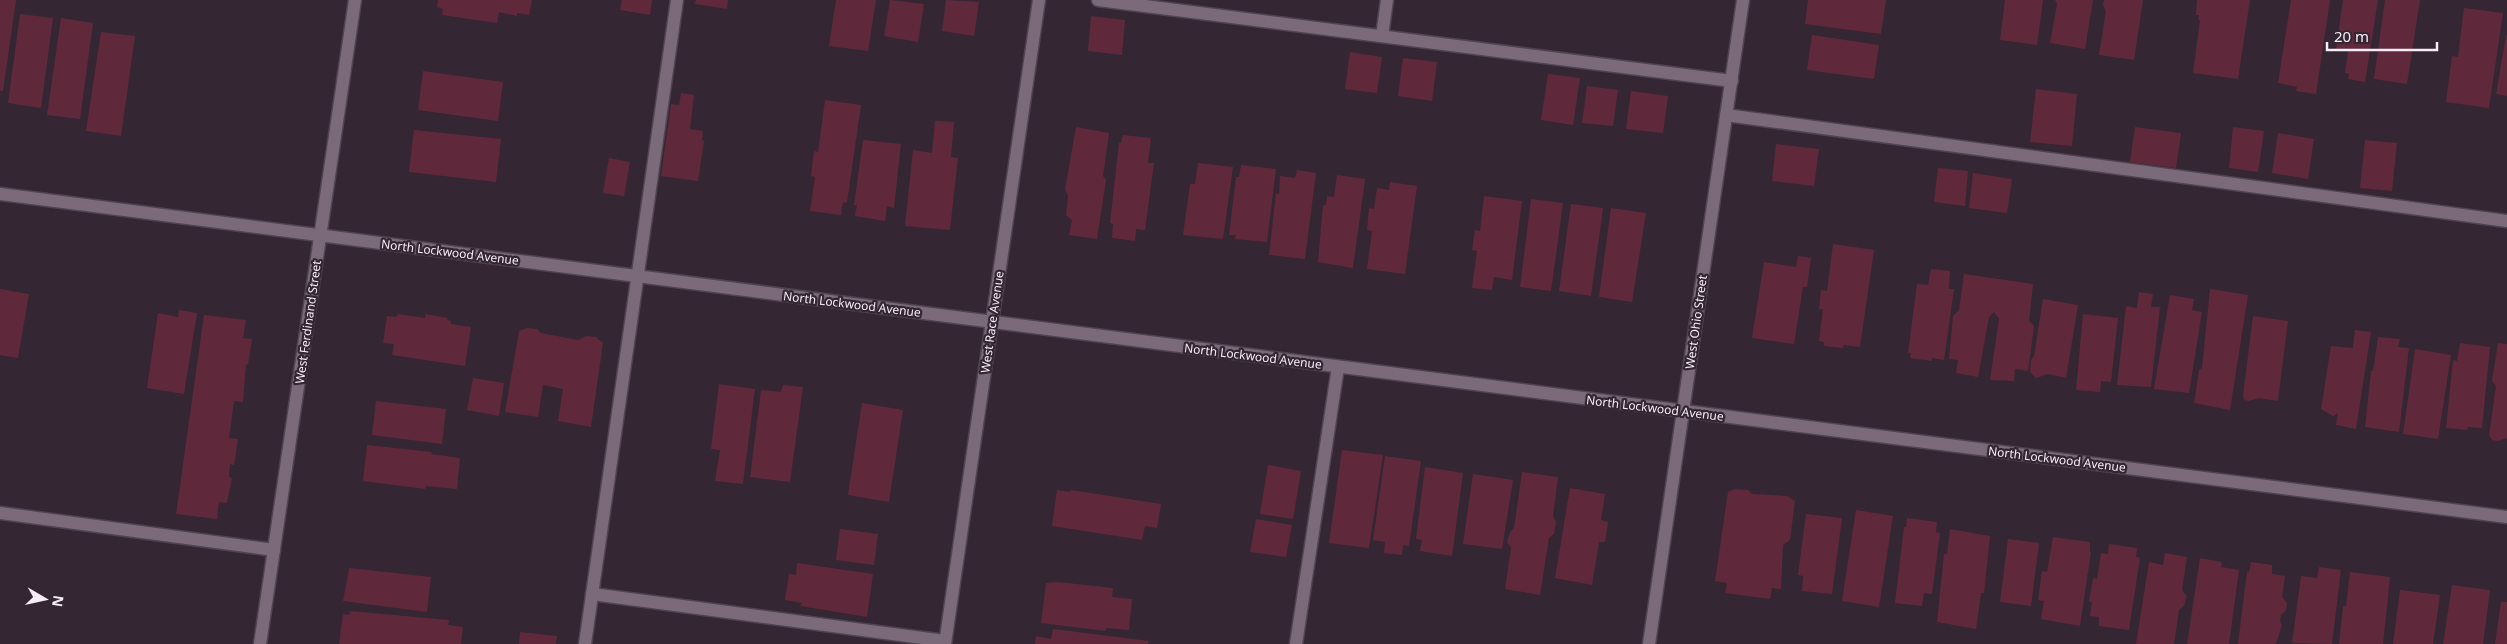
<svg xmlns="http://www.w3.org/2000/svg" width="2507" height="644" font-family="'Noto Sans',sans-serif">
<rect width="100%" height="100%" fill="#342633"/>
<!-- building -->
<g fill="#60293b">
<polygon points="0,0 16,0 3,91 0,91"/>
<polygon points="438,0 532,0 529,15 517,13 517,16 499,12 497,23 442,15 443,9 437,7"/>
<polygon points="622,0 652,0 650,15 620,10"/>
<polygon points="696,0 728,0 727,9 695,4"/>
<polygon points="836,0 876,0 868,51 829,46"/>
<polygon points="890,0 924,4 918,42 884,36"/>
<polygon points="946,0 979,2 974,36 942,31"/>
<polygon points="1808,0 1886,0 1881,34 1805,24"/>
<polygon points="2005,0 2043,0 2037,45 2000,40"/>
<polygon points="2055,0 2093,0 2085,49 2050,43 2057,4"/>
<polygon points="2104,0 2143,0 2134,60 2099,55 2106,11 2103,5"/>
<polygon points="2197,0 2250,0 2238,79 2193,73 2200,20 2198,20 2199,15 2196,15"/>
<polygon points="2291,0 2330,0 2316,94 2296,91 2297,87 2278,83"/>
<polygon points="2343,0 2378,0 2365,82 2348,79 2349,74 2345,73 2348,51 2336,49"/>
<polygon points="2385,0 2420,0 2407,84 2374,79"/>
<polygon points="2464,8 2503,13 2489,108 2446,102 2452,56 2458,57"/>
<polygon points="20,14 53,18 41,108 8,103"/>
<polygon points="1091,16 1125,20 1122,55 1088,51"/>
<polygon points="61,18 93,23 80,119 47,115"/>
<polygon points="101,32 135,36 121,136 86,131"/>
<polygon points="1812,35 1879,45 1874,79 1807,70"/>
<polygon points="2506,35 2507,35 2507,96 2496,94"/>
<polygon points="1350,52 1382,57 1377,93 1345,89"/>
<polygon points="1403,58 1437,62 1432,101 1398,96"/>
<polygon points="423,71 503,82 498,121 418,110"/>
<polygon points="1548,74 1580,78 1573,125 1541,120"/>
<polygon points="1587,86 1618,90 1613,126 1582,123"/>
<polygon points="2036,89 2077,94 2072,146 2030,142"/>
<polygon points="1631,91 1668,96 1663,133 1626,129"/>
<polygon points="681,93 694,95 690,129 703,131 702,140 704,141 698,181 661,176 671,104 679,105"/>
<polygon points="825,100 861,105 847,203 843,202 841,215 810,211 815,177 811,176 814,151 818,152"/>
<polygon points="935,121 954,122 951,157 958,158 950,230 905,226 913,150 932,153"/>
<polygon points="1076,127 1109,133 1103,176 1106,180 1097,239 1069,235 1072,220 1066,215 1068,196 1065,189"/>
<polygon points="2135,127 2181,133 2176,168 2130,162"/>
<polygon points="2233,127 2264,131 2258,172 2229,168"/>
<polygon points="414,130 501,139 496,182 409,172"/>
<polygon points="2278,133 2314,139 2308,179 2272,173"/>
<polygon points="1123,135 1151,138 1148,163 1154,163 1145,230 1136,229 1135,241 1112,238 1113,224 1110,223 1119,143 1121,143"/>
<polygon points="863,140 901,144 894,208 887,206 885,221 855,216 857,205 854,205"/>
<polygon points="2365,140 2397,143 2392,191 2360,188"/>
<polygon points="1776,144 1819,149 1814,186 1772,181"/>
<polygon points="609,158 630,162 624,196 603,193"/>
<polygon points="1198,163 1233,167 1223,239 1183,235 1190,184 1195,184"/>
<polygon points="1241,165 1276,169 1267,242 1235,239 1236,235 1229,235 1236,177 1239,177"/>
<polygon points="1938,168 1968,171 1965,206 1934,202"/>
<polygon points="1297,170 1316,173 1305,259 1269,255 1276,193 1279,194 1280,176 1295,178"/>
<polygon points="1973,173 2012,179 2007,213 1969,208"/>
<polygon points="1337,175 1365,179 1353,268 1318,262 1323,205 1326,205 1327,196 1334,197"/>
<polygon points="1390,182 1417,186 1405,274 1367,269 1372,231 1367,230 1369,208 1374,209 1377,188 1389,190"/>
<polygon points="1484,196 1522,201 1512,280 1494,277 1492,290 1472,288 1477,251 1472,250 1475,230 1480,231"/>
<polygon points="1531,199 1563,203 1551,291 1520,287"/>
<polygon points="1571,204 1603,208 1591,296 1559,291"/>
<polygon points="1611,208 1646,213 1632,302 1599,297"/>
<polygon points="1833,244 1874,250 1860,347 1844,345 1843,348 1824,346 1824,342 1819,341 1823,309 1819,309 1821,290 1827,291"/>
<polygon points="1798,256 1811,258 1807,287 1803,287 1794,344 1752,338 1764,262 1796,267"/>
<polygon points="1931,269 1950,271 1949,289 1954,289 1944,360 1932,358 1932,361 1910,358 1911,353 1908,353 1917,284 1928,285"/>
<polygon points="1964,274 2033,284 2029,321 2034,326 2028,371 2015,369 2014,381 1990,380 1999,319 1994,312 1989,317 1978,377 1956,373 1958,360 1949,359 1953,316 1959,310"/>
<polygon points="0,289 29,294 18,358 0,355"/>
<polygon points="2210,289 2248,295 2230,410 2194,403 2199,370 2202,368"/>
<polygon points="2139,292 2153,294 2151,307 2160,307 2151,387 2117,385 2126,306 2137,308"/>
<polygon points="2170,295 2194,299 2192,310 2202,312 2189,393 2154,389"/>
<polygon points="2043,299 2078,305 2066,378 2048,374 2036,378 2030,372 2031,360 2034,356"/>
<polygon points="179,310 197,313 184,394 147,388 158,313 178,317"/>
<polygon points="398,314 425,318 425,314 448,318 447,320 451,321 451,324 471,327 465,366 392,355 394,344 383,343 387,316 396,317"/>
<polygon points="2083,314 2118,318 2111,382 2101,381 2100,392 2076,390"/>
<polygon points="204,315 246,320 243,338 252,339 248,365 246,364 243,402 234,401 229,438 238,439 234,465 230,464 229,477 232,478 227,503 219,502 217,519 176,514"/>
<polygon points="2253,316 2288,321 2278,401 2259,398 2249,401 2244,400 2243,396"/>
<polygon points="527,328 537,329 541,333 578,340 586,336 596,337 603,343 591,427 558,421 563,389 543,385 538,417 505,412 519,331"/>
<polygon points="2355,330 2371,332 2356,429 2336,425 2338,413 2333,416 2321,409 2331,346 2353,348"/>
<polygon points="2378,337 2400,339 2398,347 2409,348 2399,432 2365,427 2371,371 2373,371"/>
<polygon points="2460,343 2490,347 2482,428 2468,427 2467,430 2446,428 2453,360 2457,361"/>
<polygon points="2498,343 2507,344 2507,438 2498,441 2492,440 2489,435 2496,386 2492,381"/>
<polygon points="2415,349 2451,355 2438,439 2403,434"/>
<polygon points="473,378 504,383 499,416 467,410"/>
<polygon points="719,384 755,389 743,484 715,481 720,450 711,449"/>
<polygon points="783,385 803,387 790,482 750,477 761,390 781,392"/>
<polygon points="376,401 446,409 442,444 372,435"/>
<polygon points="862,403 903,410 889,502 848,495"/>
<polygon points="367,445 432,452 431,454 460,458 457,489 426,486 425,489 363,481"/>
<polygon points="1342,450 1383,455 1369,548 1329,543"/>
<polygon points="1385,456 1421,461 1409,546 1403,545 1402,555 1384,553 1385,542 1373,540"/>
<polygon points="1268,465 1301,471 1293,519 1260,514"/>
<polygon points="1425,467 1463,473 1452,556 1420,551 1422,540 1416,539"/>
<polygon points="1522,472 1558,477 1553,516 1556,522 1554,534 1549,538 1540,595 1505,589 1511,548 1507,542 1510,532 1514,528"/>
<polygon points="1473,474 1513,480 1502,549 1463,544"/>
<polygon points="1570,488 1605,494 1601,520 1608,522 1605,542 1599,542 1592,585 1555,578"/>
<polygon points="1735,489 1748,490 1752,494 1787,496 1795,501 1790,540 1783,545 1781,589 1772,588 1770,599 1725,593 1727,583 1715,581 1728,492"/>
<polygon points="1057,490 1070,492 1071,490 1161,504 1157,528 1145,526 1142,540 1052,526"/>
<polygon points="1856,510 1893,516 1879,607 1842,601"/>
<polygon points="1806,514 1842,518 1832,594 1802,591 1803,576 1798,575"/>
<polygon points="1907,518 1937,522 1936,532 1940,533 1932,594 1924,593 1922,606 1895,603 1904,527 1906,527"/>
<polygon points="1256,519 1292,525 1286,557 1250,552"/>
<polygon points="840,529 878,534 874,565 836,560"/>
<polygon points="1950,529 1990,536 1984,593 1981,593 1976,629 1937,622 1944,554 1947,554"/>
<polygon points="2053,537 2090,542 2090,552 2091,552 2080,626 2041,619 2044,601 2038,600 2042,571 2047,572"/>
<polygon points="2008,539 2039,543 2031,606 2000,602"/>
<polygon points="2109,544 2137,548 2136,557 2140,558 2129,630 2099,626 2099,617 2090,616 2092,602 2089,602 2093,578 2097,579 2101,553 2108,554"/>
<polygon points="2165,553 2187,557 2182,590 2187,596 2184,606 2179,610 2174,644 2136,644 2149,562 2163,565"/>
<polygon points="2200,558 2222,562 2221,567 2239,570 2229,644 2187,644"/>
<polygon points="2251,562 2272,565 2272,574 2285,576 2282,597 2287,603 2286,610 2281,615 2280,622 2282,625 2276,644 2238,644 2247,572 2249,572"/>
<polygon points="797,563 873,574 867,617 800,606 802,603 785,600 789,574 796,575"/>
<polygon points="2319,567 2341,570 2332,644 2292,643 2301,576 2317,578"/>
<polygon points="349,568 431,577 427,612 343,601"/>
<polygon points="2350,572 2390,577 2383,644 2339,644 2343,606 2346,606"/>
<polygon points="1058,582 1113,588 1112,597 1132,599 1129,630 1106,628 1106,631 1041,623 1046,583"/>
<polygon points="2452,585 2490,590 2483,644 2443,644"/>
<polygon points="2400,590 2440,595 2433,644 2393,644"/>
<polygon points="2501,602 2507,602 2507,644 2495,644"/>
<polygon points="350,611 449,620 448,625 463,627 461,644 339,644 343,614 349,615"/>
<polygon points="1053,629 1149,641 1148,644 1035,644 1036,636 1051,639"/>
<polygon points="520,632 557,636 556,644 519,644"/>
</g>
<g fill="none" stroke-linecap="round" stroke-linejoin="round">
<!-- lane casing -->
<g stroke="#504450" stroke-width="15">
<g id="lane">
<polyline points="1098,0 1732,81"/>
<polyline points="1382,36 1387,0"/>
<polyline points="1726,115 2507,221"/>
<polyline points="0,513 274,550"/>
<polyline points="592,594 945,641"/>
<polyline points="585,644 677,0"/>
<polyline points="1296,644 1338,367"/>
</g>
</g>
<!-- street casing -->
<g stroke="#504450" stroke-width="15">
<g id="street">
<polyline points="0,194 2507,517"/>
<polyline points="260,644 355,0"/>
<polyline points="945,644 1039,0"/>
<polyline points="1649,644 1743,0"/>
</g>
</g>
<!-- lane -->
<use href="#lane" stroke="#7b6b7a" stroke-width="12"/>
<!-- street -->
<use href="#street" stroke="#7b6b7a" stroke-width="12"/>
</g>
<g text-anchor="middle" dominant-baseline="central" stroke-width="4.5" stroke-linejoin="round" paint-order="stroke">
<!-- street labels -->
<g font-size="12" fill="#f6edf6" stroke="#342633">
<text transform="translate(450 252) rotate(7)">North Lockwood Avenue</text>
<text transform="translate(852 304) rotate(7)">North Lockwood Avenue</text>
<text transform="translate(308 322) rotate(-82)">West Ferdinand Street</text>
<text transform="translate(992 322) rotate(-82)">West Race Avenue</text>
<text transform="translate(1696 322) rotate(-82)">West Ohio Street</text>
<text transform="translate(1253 356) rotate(7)">North Lockwood Avenue</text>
<text transform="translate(1655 408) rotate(7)">North Lockwood Avenue</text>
<text transform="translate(2057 459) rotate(7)">North Lockwood Avenue</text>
</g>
</g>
<!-- north arrow -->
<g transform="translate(45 599) rotate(99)" stroke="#342633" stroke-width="4" paint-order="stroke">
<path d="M0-4L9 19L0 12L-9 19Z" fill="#f6edf6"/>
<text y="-8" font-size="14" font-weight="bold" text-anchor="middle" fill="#f6edf6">N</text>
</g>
<!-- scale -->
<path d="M2327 42v8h110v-8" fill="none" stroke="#f6edf6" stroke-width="2.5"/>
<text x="2334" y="42" font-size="15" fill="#f6edf6" stroke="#342633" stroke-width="4" paint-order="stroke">20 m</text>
</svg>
